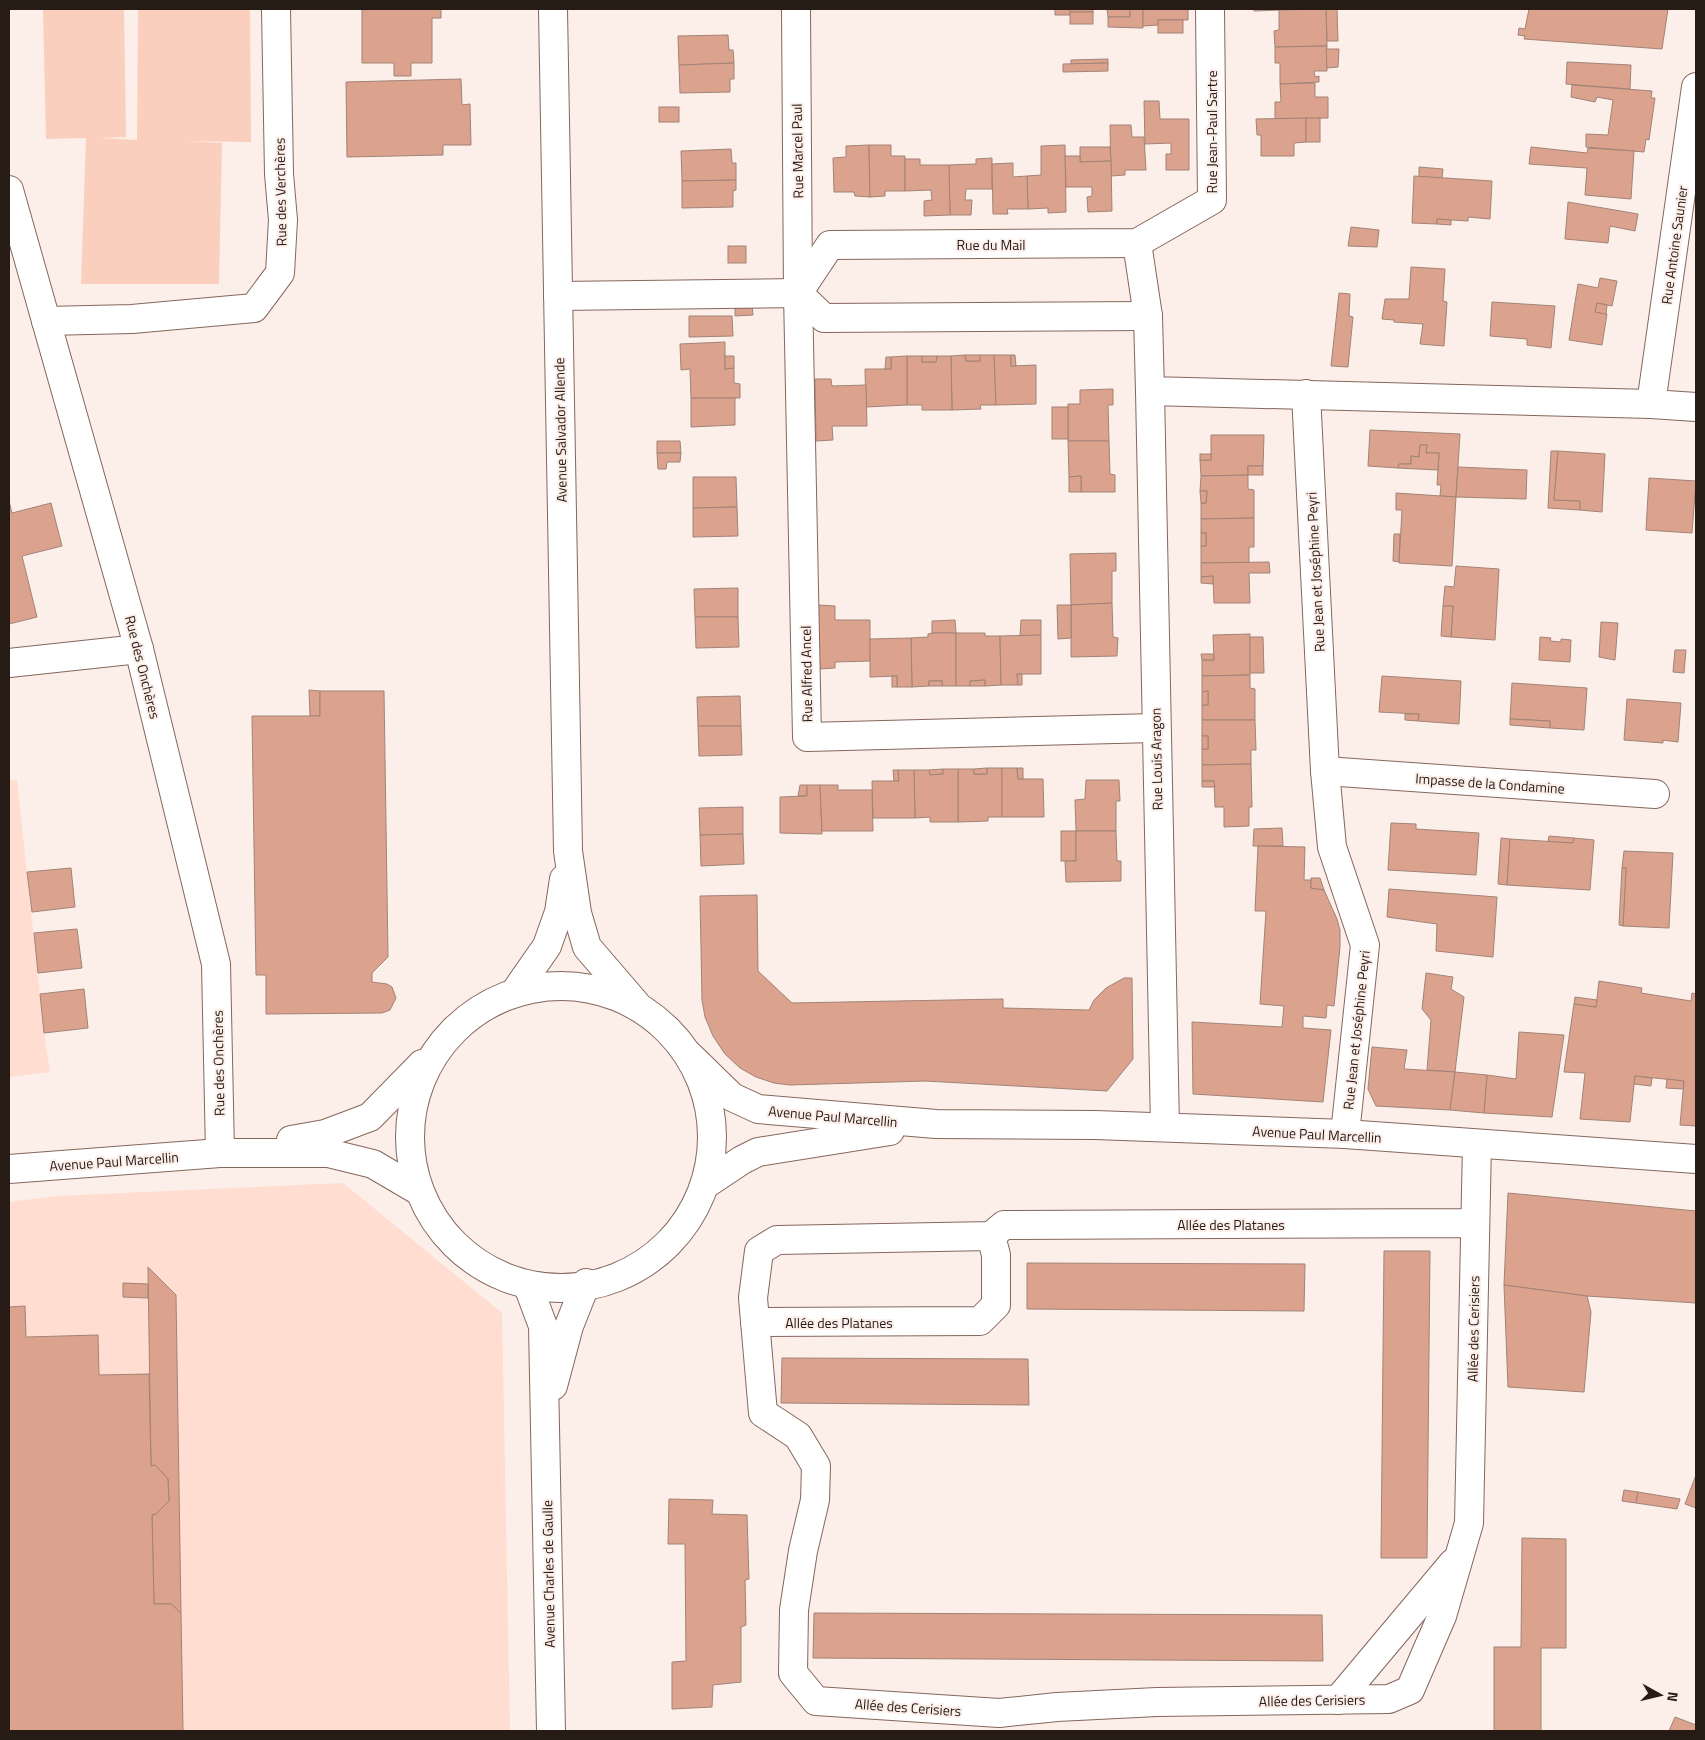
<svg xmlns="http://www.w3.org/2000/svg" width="1705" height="1740" font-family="'Titillium Web',sans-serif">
<rect width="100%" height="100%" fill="#fceee9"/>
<!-- built -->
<g fill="#ffddd0">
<polygon points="9,780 17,780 44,1033 50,1072 9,1077"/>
<polygon points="343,1183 502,1313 510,1731 9,1731 9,1202 58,1196"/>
</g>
<!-- green -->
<polygon fill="#fbcfbd" points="43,9 124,9 126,137 98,138 137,140 138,9 250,9 251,142 186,141 222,143 219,284 81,284 86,138 46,139"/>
<!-- building -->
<g fill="#dba38d" stroke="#a28377">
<polygon points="374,9 441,9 441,18 432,18 432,63 411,63 411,76 394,76 394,63 362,63 362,10"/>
<polygon points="1055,9 1070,9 1071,15 1055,15"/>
<rect x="1070" y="9" width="23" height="3"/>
<polygon points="1107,9 1130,9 1130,17 1108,17"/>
<polygon points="1130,9 1143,9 1143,28 1108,27 1108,17 1130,17"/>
<polygon points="1143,9 1188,9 1188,20 1158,20 1158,25 1143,26"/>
<polygon points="1254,9 1306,9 1254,11"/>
<polygon points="1326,9 1337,9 1338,41 1327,41"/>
<polygon points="1326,9 1327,46 1275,47 1274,31 1279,30 1279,10"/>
<polygon points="1529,9 1668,9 1662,49 1524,39 1525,36 1518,35 1519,28 1525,29"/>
<rect x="1070" y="12" width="23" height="12"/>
<rect x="1158" y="20" width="25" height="13"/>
<polygon points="728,35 729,50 733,50 734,63 679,65 678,36"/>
<polygon points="1327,46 1327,71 1314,71 1315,77 1319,76 1319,82 1280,84 1280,63 1275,63 1275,47"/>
<polygon points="1326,49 1339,49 1338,67 1327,68"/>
<polygon points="1108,59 1108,63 1071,64 1071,60"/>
<polygon points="1567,62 1631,65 1630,89 1566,84"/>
<polygon points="734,63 734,79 730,79 730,92 680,93 679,65"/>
<polygon points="1108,63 1108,71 1063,72 1063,64"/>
<polygon points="461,79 462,105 470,104 471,145 443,145 443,155 347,157 346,82"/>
<polygon points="1315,83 1315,97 1328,97 1328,118 1275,119 1275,102 1281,102 1280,84"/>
<polygon points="1572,85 1652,91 1651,98 1655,98 1649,140 1646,139 1644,152 1586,147 1586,134 1608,135 1613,100 1597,97 1595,102 1571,97"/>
<polygon points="1144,101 1159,101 1160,119 1189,119 1189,170 1166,170 1166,154 1171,154 1171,143 1145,144"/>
<rect x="659" y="107" width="20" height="15"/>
<polygon points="1306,118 1306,142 1294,143 1294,156 1261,156 1261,135 1257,135 1256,119"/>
<rect x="1306" y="118" width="14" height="24"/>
<polygon points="1110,125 1131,125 1132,137 1144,137 1146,170 1125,170 1125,175 1111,176"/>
<polygon points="869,145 870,197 855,196 854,192 834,192 833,158 846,157 846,146"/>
<polygon points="869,145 891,145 891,156 905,156 905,191 885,191 885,196 870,197"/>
<polygon points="1065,145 1066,212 1048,213 1048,208 1028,209 1027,176 1041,175 1041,146"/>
<polygon points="1080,147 1110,147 1111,161 1080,162"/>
<polygon points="1531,147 1587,153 1588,148 1634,151 1631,199 1585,195 1587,168 1529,164"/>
<polygon points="731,149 732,163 736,163 736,180 682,181 681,151"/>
<polygon points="1065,156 1080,156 1080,162 1111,161 1112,211 1088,212 1087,197 1092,196 1092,187 1066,187"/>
<polygon points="992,158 992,189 966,189 965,200 972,200 971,215 950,215 949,165 976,164 976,159"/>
<polygon points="905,159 920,159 920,165 949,165 950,215 924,216 924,201 932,200 931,190 905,191"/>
<polygon points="1013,163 1013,177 1027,176 1028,209 1007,209 1008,214 993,214 992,164"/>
<polygon points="1419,167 1443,169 1442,178 1419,177"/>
<polygon points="1414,176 1492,181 1490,219 1468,217 1468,221 1437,219 1437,224 1412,223"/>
<polygon points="736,180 736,190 733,191 733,207 682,208 682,181"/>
<polygon points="1568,202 1638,214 1635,231 1610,226 1608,243 1565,239"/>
<polygon points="1437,219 1451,220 1451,225 1437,224"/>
<polygon points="1351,227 1379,230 1377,247 1348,246"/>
<rect x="728" y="246" width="18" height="17"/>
<polygon points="1411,267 1445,269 1443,301 1447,302 1444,346 1420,344 1423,324 1394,322 1394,320 1382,319 1385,299 1409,299"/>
<polygon points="1600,278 1617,281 1612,306 1597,303 1595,312 1607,314 1602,345 1569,340 1578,284 1598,288"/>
<polygon points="1339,293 1350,294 1349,316 1353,317 1348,367 1331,366"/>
<polygon points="735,295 751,295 753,315 735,316"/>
<polygon points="1492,302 1555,306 1551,348 1527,345 1527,339 1490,336"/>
<polygon points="1597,303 1607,305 1606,314 1595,312"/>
<polygon points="689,316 732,316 733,336 689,337"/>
<polygon points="725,342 725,369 734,368 734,383 740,384 740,398 691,398 690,369 681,370 680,344"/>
<polygon points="965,355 966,361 980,361 980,355 994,355 996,405 980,405 981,409 952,410 951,356"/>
<polygon points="965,355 980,355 980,361 966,361"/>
<polygon points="994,355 1011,355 1011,366 1036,365 1036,404 996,405"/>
<polygon points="1011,355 1015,355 1016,366 1011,366"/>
<polygon points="725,356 734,356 734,368 725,369"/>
<polygon points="907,356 922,356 922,362 936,362 937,356 951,356 952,410 922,410 922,405 907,405"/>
<polygon points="907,356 907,405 866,407 865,369 891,369 891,357"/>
<polygon points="922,356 937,356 936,362 922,362"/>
<polygon points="886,357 891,357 891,369 885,369"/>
<polygon points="815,379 831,379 832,386 866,385 867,426 832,426 833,440 816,441"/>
<polygon points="1113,389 1113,405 1108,405 1109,441 1068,441 1068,404 1080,404 1080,390"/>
<polygon points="691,398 735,398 735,425 691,427"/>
<rect x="1052" y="407" width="16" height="32"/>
<polygon points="1370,430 1460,434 1456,497 1440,496 1441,485 1437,485 1439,453 1426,453 1427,445 1420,445 1419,457 1411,456 1411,464 1399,464 1398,468 1368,466"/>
<polygon points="1211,435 1264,435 1263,466 1248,466 1248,475 1201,476 1200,460 1211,460"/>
<polygon points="657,441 680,441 681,453 657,453"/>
<polygon points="1068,441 1109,441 1110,474 1115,475 1115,492 1081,492 1081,476 1069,477"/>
<polygon points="1420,445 1427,445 1426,453 1439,453 1438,470 1398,468 1399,464 1411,464 1411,456 1419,457"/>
<polygon points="1551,451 1558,451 1554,500 1580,501 1580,510 1548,508"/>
<polygon points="1558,451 1605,454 1602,512 1580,510 1580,501 1554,500"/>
<polygon points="657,453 681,453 680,462 667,462 666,469 658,469"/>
<rect x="1200" y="454" width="11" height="6"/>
<rect x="1248" y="466" width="15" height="9"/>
<polygon points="1458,467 1527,470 1526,499 1456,497"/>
<polygon points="1248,475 1248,489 1254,490 1254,518 1201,519 1201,503 1206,503 1207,491 1200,491 1201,476"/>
<polygon points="1081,476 1081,492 1069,492 1069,477"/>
<polygon points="693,477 736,477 737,507 693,508"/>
<polygon points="1649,478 1696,481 1692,533 1646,530"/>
<polygon points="1200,491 1207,491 1206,503 1201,503"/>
<polygon points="1396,493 1456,497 1452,566 1399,563 1402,510 1396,510"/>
<polygon points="9,501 12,513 51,503 62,546 22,556 37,617 9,624"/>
<polygon points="737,507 738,536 693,537 693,508"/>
<polygon points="1254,518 1254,547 1249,547 1249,563 1201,563 1201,546 1206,546 1206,533 1201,533 1201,519"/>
<rect x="1201" y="533" width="5" height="13"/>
<polygon points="1394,534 1400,534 1399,562 1393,561"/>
<polygon points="1116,553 1116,571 1112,571 1112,603 1071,605 1070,554"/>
<polygon points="1269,562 1270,573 1249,573 1250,603 1214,603 1213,576 1201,577 1201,563"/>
<polygon points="1456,566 1499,569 1495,640 1451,637 1453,606 1443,606 1445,586 1454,587"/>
<polygon points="1213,576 1213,584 1201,583 1201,577"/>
<polygon points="738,588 738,617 695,617 694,589"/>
<polygon points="1112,603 1113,637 1118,638 1117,656 1071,657 1071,605"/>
<polygon points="818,605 835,606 835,620 870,620 870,661 835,662 835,668 819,669"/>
<polygon points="1057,605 1071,605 1071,638 1058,639"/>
<polygon points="1443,606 1453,606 1451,637 1441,636"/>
<polygon points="695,617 738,617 739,647 696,648"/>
<polygon points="955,620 956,633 932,633 932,621"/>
<polygon points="1021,620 1041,620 1041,635 1020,636"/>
<polygon points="1601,622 1618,623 1615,660 1599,657"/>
<polygon points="932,633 956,633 956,686 942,686 942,681 929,681 929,686 912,687 911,638 928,637 928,634"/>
<polygon points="956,633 985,633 985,636 1000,636 1001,685 985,686 985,680 970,681 970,686 956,686"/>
<polygon points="1250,634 1250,675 1202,676 1202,660 1214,660 1213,635"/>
<polygon points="1041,635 1041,674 1017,674 1018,685 1001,685 1000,636"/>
<polygon points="1250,637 1263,637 1264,673 1250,673"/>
<polygon points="1540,637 1551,638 1550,641 1561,642 1561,639 1571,640 1570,662 1539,660"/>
<polygon points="911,638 912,687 897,687 897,676 870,677 870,639"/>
<polygon points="1675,650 1686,650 1684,673 1673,672"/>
<polygon points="1201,654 1213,654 1214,660 1202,660"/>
<polygon points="1017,674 1022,674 1022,685 1018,685"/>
<polygon points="1250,675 1250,688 1255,689 1255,720 1202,720 1202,705 1208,705 1208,691 1202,692 1202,676"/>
<rect x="892" y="676" width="5" height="11"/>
<polygon points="1382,676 1461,681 1459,724 1418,721 1419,714 1379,712"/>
<polygon points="985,680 985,686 970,686 970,681"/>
<rect x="929" y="681" width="13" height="5"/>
<polygon points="1512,683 1587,688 1584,730 1550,728 1550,721 1510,719"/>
<polygon points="309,690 320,691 320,716 310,716"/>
<polygon points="320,691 384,691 388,957 372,973 372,982 387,984 392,987 396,998 390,1010 382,1013 266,1014 266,975 256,975 252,716 320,716"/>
<polygon points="1208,691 1208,705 1202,705 1202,692"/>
<polygon points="740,696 741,726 698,726 697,697"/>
<polygon points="1627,699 1681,703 1678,742 1663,740 1663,743 1624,740"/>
<polygon points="1405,714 1419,714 1418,721 1405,720"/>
<polygon points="1510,719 1550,721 1550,728 1510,725"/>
<polygon points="1202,720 1255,720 1256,750 1251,750 1251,764 1202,765 1202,749 1208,749 1208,736 1202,736"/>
<polygon points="698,726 741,726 742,755 699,756"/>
<rect x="1202" y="736" width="6" height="13"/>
<polygon points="1251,764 1252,807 1249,807 1249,826 1224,827 1224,807 1215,807 1214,781 1202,781 1202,765"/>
<polygon points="987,768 1002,768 1002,817 988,817 988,821 958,822 958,769 974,769 974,774 987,774"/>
<polygon points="987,768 987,774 974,774 974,769"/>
<polygon points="1002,768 1017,768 1018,779 1043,779 1044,817 1002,817"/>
<polygon points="1017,768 1023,768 1023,779 1018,779"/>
<polygon points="943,769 943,774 930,775 929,770"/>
<polygon points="943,769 958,769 958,822 930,822 930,817 915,818 914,770 929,770 930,775 943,774"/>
<polygon points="893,770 898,770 899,781 894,781"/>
<polygon points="898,770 914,770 915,818 873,818 872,781 899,781"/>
<polygon points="1086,780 1119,780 1120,801 1116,801 1116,831 1076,831 1075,800 1085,799"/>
<polygon points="1202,781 1214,781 1215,787 1202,787"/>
<polygon points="800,785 807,785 807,796 798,796"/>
<polygon points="807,785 820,785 822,834 780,833 780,797 807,796"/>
<polygon points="820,785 838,785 838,790 872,790 873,831 822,831"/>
<polygon points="743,807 743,834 700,835 699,808"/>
<polygon points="1391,823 1416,824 1416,829 1479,833 1476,875 1388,870"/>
<polygon points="1282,828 1283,846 1253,846 1254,829"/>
<rect x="1061" y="831" width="15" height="30"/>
<polygon points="1076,831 1116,831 1117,861 1121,861 1121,881 1066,882 1065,861 1076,861"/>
<polygon points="743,834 744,864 701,866 700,835"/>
<polygon points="1549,836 1574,838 1573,843 1548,842"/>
<polygon points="1501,838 1510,839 1507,885 1498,884"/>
<polygon points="1574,838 1594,840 1590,890 1507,885 1510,839 1573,843"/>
<polygon points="1258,846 1305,847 1304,880 1311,880 1311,888 1324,890 1337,919 1340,930 1340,947 1334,1006 1327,1005 1326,1018 1303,1016 1303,1028 1331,1030 1323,1102 1193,1094 1192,1022 1282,1027 1284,1006 1260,1004 1266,911 1255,911"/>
<polygon points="1624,851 1673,853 1669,928 1623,926 1626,868 1622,868"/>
<polygon points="71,868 75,907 32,912 27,872"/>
<polygon points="1622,868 1626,868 1623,926 1619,925"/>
<polygon points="1311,878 1320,878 1324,890 1311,888"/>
<polygon points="1389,889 1497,897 1493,957 1436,951 1437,924 1387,917"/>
<polygon points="757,895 758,971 792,1003 1003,999 1003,1008 1089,1010 1094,1000 1106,988 1124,978 1132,978 1133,1059 1107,1091 925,1081 790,1085 774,1083 756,1077 740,1068 725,1054 713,1036 705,1017 702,1000 700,896"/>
<polygon points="77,929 82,968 38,973 34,933"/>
<polygon points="1426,973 1453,977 1451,989 1464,997 1455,1072 1427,1070 1431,1020 1422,1009"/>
<polygon points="1599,981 1642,988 1641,993 1691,1001 1692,993 1696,994 1696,1126 1680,1125 1684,1081 1635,1076 1630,1122 1580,1119 1585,1073 1564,1072 1574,1004 1596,1007"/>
<polygon points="84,989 88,1028 44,1033 40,994"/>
<polygon points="1575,997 1597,1000 1596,1007 1574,1004"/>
<polygon points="1519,1032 1564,1035 1552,1117 1484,1113 1487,1075 1516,1079"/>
<polygon points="1372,1047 1407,1050 1404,1069 1455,1072 1450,1110 1376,1106 1368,1089"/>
<polygon points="1455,1072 1487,1075 1484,1113 1450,1110"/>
<polygon points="1635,1076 1652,1078 1651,1086 1634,1084"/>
<polygon points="1667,1079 1684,1081 1683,1089 1666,1088"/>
<polygon points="1508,1193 1696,1211 1696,1303 1587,1296 1504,1285"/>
<polygon points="1384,1251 1430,1251 1427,1558 1381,1558"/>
<polygon points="1027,1263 1305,1264 1304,1311 1027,1309"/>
<polygon points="148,1267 176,1295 181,1613 171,1604 154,1604 152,1515 156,1514 169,1501 168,1479 155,1465 151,1466"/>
<polygon points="123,1283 148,1284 148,1298 123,1297"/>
<polygon points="1504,1285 1587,1296 1591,1312 1584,1392 1508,1387"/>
<polygon points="25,1306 26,1337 98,1335 99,1375 149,1374 151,1466 155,1465 168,1479 169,1501 156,1514 152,1515 154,1604 171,1604 181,1613 183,1731 9,1731 9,1307"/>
<polygon points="782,1358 1028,1359 1029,1405 781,1403"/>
<polygon points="1696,1475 1696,1508 1685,1504"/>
<polygon points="1624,1490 1638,1492 1636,1503 1622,1501"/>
<polygon points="1638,1492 1680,1499 1677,1509 1636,1503"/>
<polygon points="669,1499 713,1500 712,1514 747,1515 749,1579 745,1580 746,1625 741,1627 741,1682 713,1685 712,1707 672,1709 672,1662 686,1661 685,1544 668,1544"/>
<polygon points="1522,1538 1566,1539 1566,1648 1541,1648 1541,1731 1494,1731 1494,1647 1521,1647"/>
<polygon points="814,1613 1322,1615 1323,1661 813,1658"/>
<polygon points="1675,1717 1696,1725 1696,1731 1669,1731"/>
</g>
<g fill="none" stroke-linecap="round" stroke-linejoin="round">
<!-- minor casing -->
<g stroke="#85675c" stroke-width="30">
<g id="minor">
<polyline points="796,9 798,293 807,737 1155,728"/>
<polyline points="9,190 139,649 216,964 220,1153"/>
<polyline points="1137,243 1148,316 1150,391 1651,404 1696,407"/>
<polyline points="798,293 830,245 1137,243 1212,200 1210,9"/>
<polyline points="558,296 798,293 824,318 1148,316"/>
<polyline points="46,321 132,319 254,308 280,273 283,220 279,174 276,9"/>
<polyline points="1150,391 1165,1127"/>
<polyline points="1306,394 1325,771 1332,847 1365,945 1345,1134"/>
<polyline points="1651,404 1696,87"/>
<polyline points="9,663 139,649"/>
<polyline points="1325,771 1655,794"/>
<polyline points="1475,1223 1004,1225 991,1236 777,1240 759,1251 753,1298 763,1413 798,1436 816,1466 815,1500 803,1551 794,1610 793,1673 816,1701 999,1713 1057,1707 1157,1702 1389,1699 1410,1690 1442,1616 1469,1523 1477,1144"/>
<polyline points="755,1322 980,1321 996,1305 996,1255 991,1236"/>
<polyline points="1338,1700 1453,1563"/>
</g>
</g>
<!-- tertiary casing -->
<g stroke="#85675c" stroke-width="30">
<g id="tertiary">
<polyline points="690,1056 732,1097 758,1109 936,1124 1095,1125 1345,1134 1696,1159"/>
<polyline points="706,1184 742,1160 758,1152 890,1131"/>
</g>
</g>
<!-- primary casing -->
<g stroke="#85675c" stroke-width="30">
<g id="primary">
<polyline points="553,9 568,851 577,913 587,947 636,1004"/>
<circle cx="561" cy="1137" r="151"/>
<polyline points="515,992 547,946 559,912 564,879"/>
<polyline points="291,1140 325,1134 370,1117 422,1064"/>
<polyline points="9,1169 220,1153 328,1153 373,1164 419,1191"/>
<polyline points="528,1286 543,1326 551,1731"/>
<polyline points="553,1386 569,1326 586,1283"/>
</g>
</g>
<!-- minor -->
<use href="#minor" stroke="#fff" stroke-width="28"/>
<!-- tertiary -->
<use href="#tertiary" stroke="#fff" stroke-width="28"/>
<!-- primary -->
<use href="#primary" stroke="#fff" stroke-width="28"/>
</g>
<g text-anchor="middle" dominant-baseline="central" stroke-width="4" stroke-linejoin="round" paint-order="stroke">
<!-- street labels -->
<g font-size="14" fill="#271b16" stroke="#fceee9">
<text transform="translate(1211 132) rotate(-90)">Rue Jean-Paul Sartre</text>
<text transform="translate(797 151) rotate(-91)">Rue Marcel Paul</text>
<text transform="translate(280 192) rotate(-91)">Rue des Verchères</text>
<text x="991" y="244">Rue du Mail</text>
<text transform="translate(1674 245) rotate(-82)">Rue Antoine Saunier</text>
<text transform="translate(560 430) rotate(-91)">Avenue Salvador Allende</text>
<text transform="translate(1315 572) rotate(-93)">Rue Jean et Joséphine Peyri</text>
<text transform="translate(143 667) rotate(76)">Rue des Onchères</text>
<text transform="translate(806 674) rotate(-91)">Rue Alfred Ancel</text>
<text transform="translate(1156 759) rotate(-91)">Rue Louis Aragon</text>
<text transform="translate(1490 783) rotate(4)">Impasse de la Condamine</text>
<text transform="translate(1356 1030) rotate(-84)">Rue Jean et Joséphine Peyri</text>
<text transform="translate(218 1063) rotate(-91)">Rue des Onchères</text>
<text transform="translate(833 1116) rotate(5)">Avenue Paul Marcellin</text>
<text transform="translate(1317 1134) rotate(3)">Avenue Paul Marcellin</text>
<text transform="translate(114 1161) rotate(-4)">Avenue Paul Marcellin</text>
<text x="1231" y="1224">Allée des Platanes</text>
<text x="839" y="1322">Allée des Platanes</text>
<text transform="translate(1473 1329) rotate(-89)">Allée des Cerisiers</text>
<text transform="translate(548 1574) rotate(-91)">Avenue Charles de Gaulle</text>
<text transform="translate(1312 1700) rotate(-1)">Allée des Cerisiers</text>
<text transform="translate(908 1707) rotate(4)">Allée des Cerisiers</text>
</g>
</g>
<!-- border -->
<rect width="1705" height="1740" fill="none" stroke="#271b16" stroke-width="20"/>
<!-- north arrow -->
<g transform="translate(1660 1695) rotate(98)" stroke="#fceee9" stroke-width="4" paint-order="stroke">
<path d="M0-4L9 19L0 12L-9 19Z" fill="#271b16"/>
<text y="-8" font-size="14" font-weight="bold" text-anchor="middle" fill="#271b16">N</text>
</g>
</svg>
